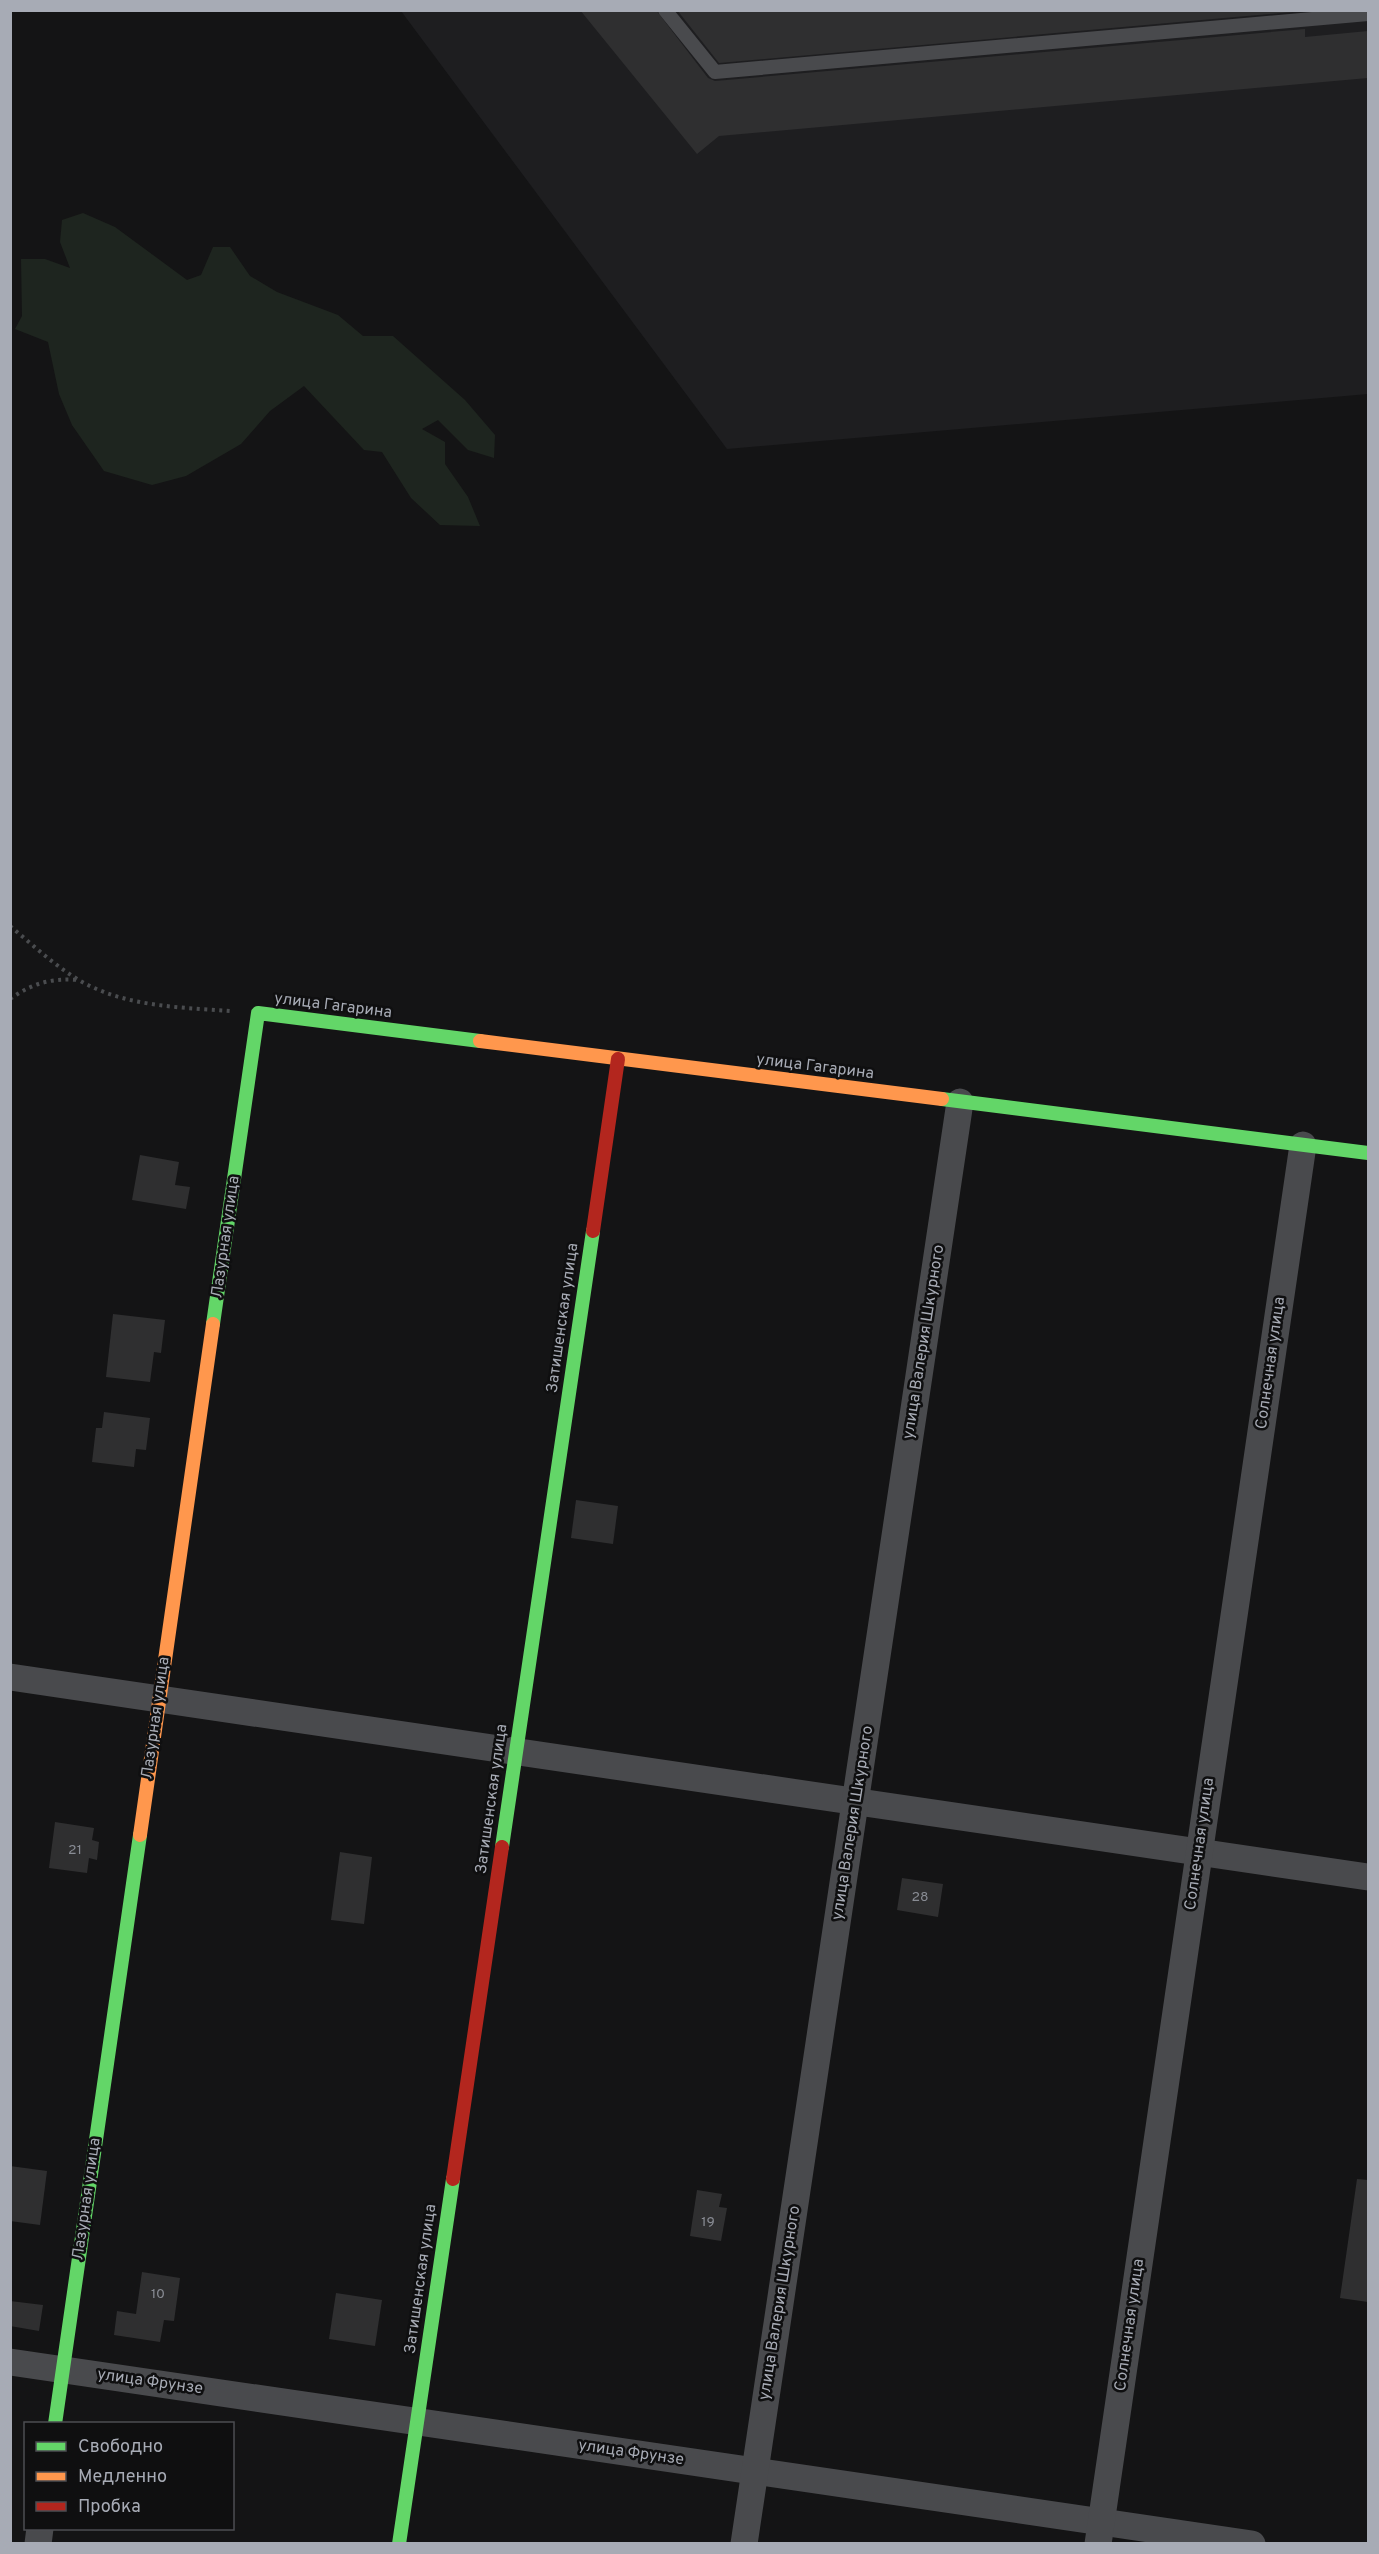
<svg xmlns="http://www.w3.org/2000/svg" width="1379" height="2554" font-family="Overpass,sans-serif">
<rect width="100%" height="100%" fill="#141415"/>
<!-- built -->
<polygon fill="#1e1e20" points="401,11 1368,11 1368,394 727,449"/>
<!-- green -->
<polygon fill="#1e251f" points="83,213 115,227 187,280 201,275 213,247 230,247 250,276 277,292 338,315 363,336 393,336 465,400 495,435 494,458 468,450 438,420 422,429 445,442 445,464 468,497 480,526 440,525 411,498 382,452 364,450 304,386 270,411 241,444 186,476 152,485 104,471 72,425 59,394 48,342 15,329 22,316 21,259 45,259 70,268 60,242 62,220"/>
<!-- building -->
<g fill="#2f2f30">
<polygon points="580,10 656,10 708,78 715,81 1305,29 1305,37 1368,31 1368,78 719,136 697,154"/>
<polygon points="677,10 1304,10 1304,11 719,63"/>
<polygon points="140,1155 179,1162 175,1185 190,1187 186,1209 132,1200"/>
<polygon points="113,1314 165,1320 161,1353 154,1352 150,1382 106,1377"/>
<polygon points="104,1412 150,1418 146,1450 136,1449 134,1467 92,1462 96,1428 102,1428"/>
<polygon points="576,1500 618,1506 613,1544 571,1538"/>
<polygon points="55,1822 94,1828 92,1840 99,1842 97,1860 89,1858 87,1873 49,1868"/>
<polygon points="340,1852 372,1857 364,1924 331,1920"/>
<polygon points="902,1878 943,1884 938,1917 897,1910"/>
<polygon points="10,2166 47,2171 40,2225 10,2221"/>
<polygon points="1357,2179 1368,2180 1368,2302 1340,2298"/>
<polygon points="697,2190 722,2194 719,2207 727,2208 721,2241 690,2236"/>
<polygon points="142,2272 180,2278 174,2321 164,2320 160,2342 114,2335 117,2311 136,2314"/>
<polygon points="336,2293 382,2300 375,2346 329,2339"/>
<polygon points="10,2301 43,2305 39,2331 10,2326"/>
</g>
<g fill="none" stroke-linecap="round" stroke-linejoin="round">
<!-- path -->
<g stroke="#4a4c4f" stroke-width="4" stroke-dasharray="3 4.5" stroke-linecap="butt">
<path d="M 10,926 C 39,950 68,979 104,992 C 143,1007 189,1008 230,1011"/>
<path d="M 10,999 C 33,983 51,978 78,980"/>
</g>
<!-- lane -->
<polyline stroke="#494a4d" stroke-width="14" points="665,10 715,72 1368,14"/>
<!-- street -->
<g stroke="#494a4d" stroke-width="27">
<polyline points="10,1677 1368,1877"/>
<polyline points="10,2362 1252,2544"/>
<polyline points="38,2544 40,2528"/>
<polyline points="744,2544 960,1102"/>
<polyline points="1098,2544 1303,1145"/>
</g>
<!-- fast -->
<g stroke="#63d668" stroke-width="14">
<polyline points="942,1099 1368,1153"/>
<polyline points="213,1324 258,1013 480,1041"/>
<polyline points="502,1847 593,1231"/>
<polyline points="55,2424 140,1835"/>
<polyline points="399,2544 453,2179"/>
</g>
<!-- slow -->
<g stroke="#ff974d" stroke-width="14">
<polyline points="480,1041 942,1099"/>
<polyline points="140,1835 213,1324"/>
</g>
<!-- jam -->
<g stroke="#b3261e" stroke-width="14">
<polyline points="593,1231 618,1059"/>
<polyline points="453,2179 502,1847"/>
</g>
</g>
<g text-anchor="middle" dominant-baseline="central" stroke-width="5" stroke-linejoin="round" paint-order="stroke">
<!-- number labels -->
<g font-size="14" fill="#898c94">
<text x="75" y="1850">21</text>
<text x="920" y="1897">28</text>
<text x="708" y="2222">19</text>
<text x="158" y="2294">10</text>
</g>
<!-- street labels -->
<g font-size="16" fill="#a7abb5" stroke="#0f0f10">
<text transform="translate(333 1006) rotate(7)">улица Гагарина</text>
<text transform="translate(815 1067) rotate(7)">улица Гагарина</text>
<text transform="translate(226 1237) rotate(-82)">Лазурная улица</text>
<text transform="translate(563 1318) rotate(-82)">Затишенская улица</text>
<text transform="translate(924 1342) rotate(-81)">улица Валерия Шкурного</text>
<text transform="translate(1271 1363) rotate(-82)">Солнечная улица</text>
<text transform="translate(156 1718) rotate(-82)">Лазурная улица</text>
<text transform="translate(492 1799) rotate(-82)">Затишенская улица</text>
<text transform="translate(853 1823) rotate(-81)">улица Валерия Шкурного</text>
<text transform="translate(1200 1844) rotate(-82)">Солнечная улица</text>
<text transform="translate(87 2199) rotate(-82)">Лазурная улица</text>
<text transform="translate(421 2279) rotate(-82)">Затишенская улица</text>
<text transform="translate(780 2303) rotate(-81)">улица Валерия Шкурного</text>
<text transform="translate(1130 2325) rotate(-82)">Солнечная улица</text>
<text transform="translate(150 2382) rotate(8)">улица Фрунзе</text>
<text transform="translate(631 2453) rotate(8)">улица Фрунзе</text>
</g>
</g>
<!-- border -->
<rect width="1379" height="2554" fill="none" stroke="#a7abb5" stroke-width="24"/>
<!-- legend -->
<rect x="24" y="2422" width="210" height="108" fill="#0f0f10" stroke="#4c4d52" stroke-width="1.5"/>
<rect x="36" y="2442" width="30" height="9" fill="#63d668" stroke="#4c4d52" stroke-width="1.5"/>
<text x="78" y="2452" font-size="18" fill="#a7abb5">Свободно</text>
<rect x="36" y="2472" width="30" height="9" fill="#ff974d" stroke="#4c4d52" stroke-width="1.5"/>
<text x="78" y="2482" font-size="18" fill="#a7abb5">Медленно</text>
<rect x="36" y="2502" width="30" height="9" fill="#b3261e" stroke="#4c4d52" stroke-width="1.5"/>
<text x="78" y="2512" font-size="18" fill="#a7abb5">Пробка</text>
</svg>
